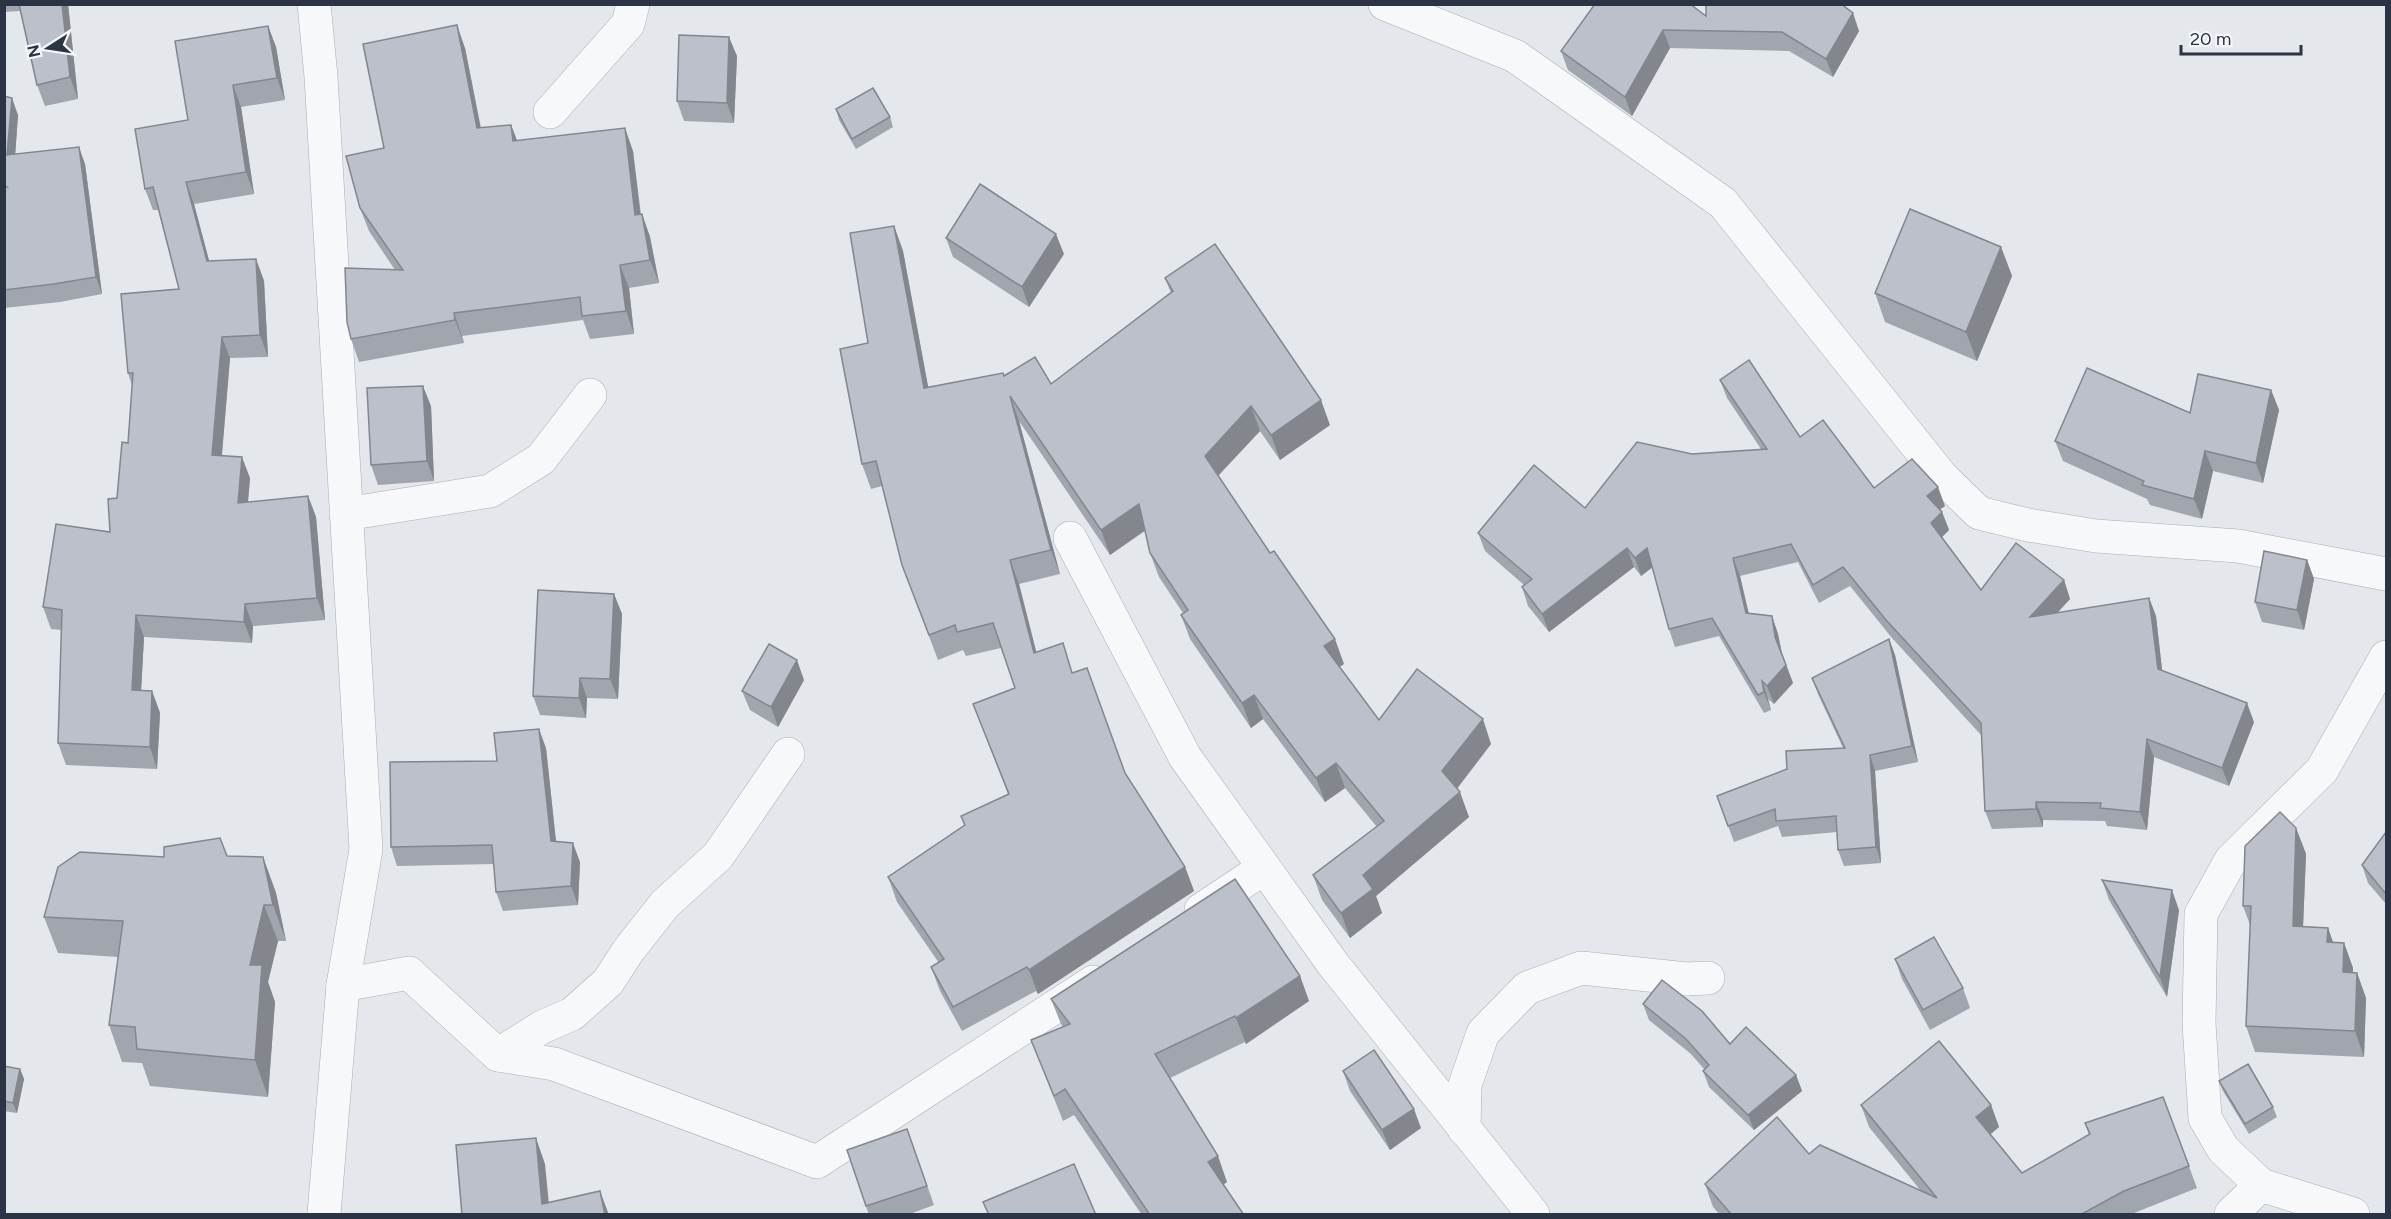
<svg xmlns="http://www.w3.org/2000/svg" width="2391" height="1219" font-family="Figtree,sans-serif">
<rect width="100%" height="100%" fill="#e4e7ec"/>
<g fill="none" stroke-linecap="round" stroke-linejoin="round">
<!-- street casing -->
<g stroke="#a9aeb7" stroke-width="34">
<g id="street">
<polyline points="314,4 321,77 366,849 343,985 324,1214"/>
<polyline points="1385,4 1515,56 1723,203 1942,477 1979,513 2028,525 2096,536 2238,546 2386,574"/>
<polyline points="550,112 628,24 633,4"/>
<polyline points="346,514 490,491 541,459 590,395"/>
<polyline points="1070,538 1185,757 1333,964 1533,1214"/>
<polyline points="1201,910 1264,868"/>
<polyline points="343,985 409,973 498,1055 554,1064 817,1162 1093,982"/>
<polyline points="498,1055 542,1027 572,1014 608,982 628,951 665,904 718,856 788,754"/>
<polyline points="1464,1129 1465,1085 1483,1033 1527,988 1581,968 1687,979 1708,978"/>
<polyline points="2231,1214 2261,1185"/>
<polyline points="2353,1214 2261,1185 2223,1149 2205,1118 2199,1023 2201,914 2231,860 2322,770 2386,657"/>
</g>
</g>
<!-- street -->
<use href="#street" stroke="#f7f8fa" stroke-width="33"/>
</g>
<!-- wall -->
<g fill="#a1a5ae">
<polygon points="4,4 68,4 78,99 45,106 37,85 20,11 4,12"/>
<polygon points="1706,16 1859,31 1833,77 1789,51 1670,48 1632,116 1568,70 1561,51"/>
<polygon points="268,26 276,47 285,100 241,107 254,194 194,204 209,261 256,259 264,281 268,357 230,358 222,455 250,478 248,502 308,496 316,517 325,620 253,626 252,643 144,637 141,690 152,691 160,713 157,769 66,765 58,743 62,630 51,629 43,607 110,532 128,443 132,385 128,373 179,289 158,210 153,210 145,189 188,120"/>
<polygon points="465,48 481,128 511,125 517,141 633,151 641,214 642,214 650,237 659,283 629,288 634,334 590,339 583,320 462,336 464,343 359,362 351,339 395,270 369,231 360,208 384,148"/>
<polygon points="737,56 734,123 684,121 677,101"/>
<polygon points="4,96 18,115 15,154 85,164 102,294 60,302 4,308"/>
<polygon points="836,109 890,117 893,127 856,149 839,120"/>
<polygon points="894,226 903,251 928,387 1004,375 1051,384 1171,293 1165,278 1330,425 1280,460 1260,431 1218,476 1344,664 1339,667 1379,720 1491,744 1457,789 1469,817 1376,896 1382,913 1350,938 1322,900 1313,875 1377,827 1345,788 1325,802 1263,719 1251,728 1190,639 1181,615 1183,613 1159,577 1150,553 1145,531 1110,555 1019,421 1060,574 1019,584 1036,652 1073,673 1125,773 1185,867 1194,891 1038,994 1036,991 962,1031 940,991 931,967 939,963 897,902 888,877 964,825 961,816 1008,794 973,704 1015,688 1001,648 966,656 963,650 938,660 902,565 882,486 871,489 862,464 868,343"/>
<polygon points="946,238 1064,254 1029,307 953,257"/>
<polygon points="2001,247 2012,276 1977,361 1885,322 1875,293"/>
<polygon points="1720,380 1874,488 1945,506 1940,509 1942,512 1949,530 1942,537 1981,590 2064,580 2070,599 2057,613 2149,598 2156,616 2162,671 2254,722 2229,786 2154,757 2147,830 2107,826 2105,821 2043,820 2043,827 1992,829 1985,811 1981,735 1892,638 1850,586 1819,603 1798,562 1740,576 1748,613 1772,616 1778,634 1782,653 1793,683 1774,704 1768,699 1771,710 1764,713 1719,636 1675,647 1669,629 1653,567 1641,576 1634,567 1549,632 1528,606 1522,587 1524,585 1485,551 1478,533 1585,508 1761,449 1727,398"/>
<polygon points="2271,390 2279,410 2263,483 2213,471 2202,519 2150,505 2147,499 2063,461 2055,441 2190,413"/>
<polygon points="431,406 434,481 378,485 371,465"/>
<polygon points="2307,560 2314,579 2304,630 2262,622 2255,602"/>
<polygon points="614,594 622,614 618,699 587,698 586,718 540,715 533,696"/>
<polygon points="1889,639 1895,655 1918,762 1875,771 1881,863 1844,866 1838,850 1837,832 1782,837 1778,826 1734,842 1717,796 1843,748 1818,694 1812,678"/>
<polygon points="804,680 778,727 750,710 742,691"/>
<polygon points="546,748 556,842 580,862 578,905 503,911 496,892 494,864 397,866 391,847 497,761"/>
<polygon points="2296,828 2306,854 2303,927 2328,928 2333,942 2344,943 2353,968 2353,973 2357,973 2366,998 2364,1057 2255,1052 2246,1026 2250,925 2243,906"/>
<polygon points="2386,832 2386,904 2368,883 2362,865"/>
<polygon points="227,856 263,857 276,893 286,941 278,941 268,982 275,1002 268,1097 150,1086 142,1063 122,1062 109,1025 118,957 58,953 44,917 164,857"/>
<polygon points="2102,880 2179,910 2167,997 2109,900"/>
<polygon points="1895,959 1963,988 1970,1008 1930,1030 1902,979"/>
<polygon points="1300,976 1309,1001 1246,1044 1245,1042 1170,1078 1227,1182 1223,1185 1244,1215 1142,1215 1074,1115 1063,1121 1031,1040 1063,1027 1061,1024 1051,999"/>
<polygon points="1643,1004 1796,1075 1802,1091 1754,1130 1709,1087 1703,1071 1705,1070 1691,1054 1649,1020"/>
<polygon points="4,1066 20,1069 24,1079 17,1113 4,1111"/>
<polygon points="1343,1071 1421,1128 1390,1150 1350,1091"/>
<polygon points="2219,1081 2273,1107 2277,1117 2249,1134 2223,1091"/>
<polygon points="2163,1097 2197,1188 2129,1215 1720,1215 1713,1207 1705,1184 1809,1154 1921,1191 1869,1127 1861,1105 1991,1105 1999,1127 1990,1134 2022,1173 2089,1135 2085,1123"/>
<polygon points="907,1129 934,1205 907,1215 869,1215 847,1150"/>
</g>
<!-- shaded-wall -->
<g fill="#83868d">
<polygon points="62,4 68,4 78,99 70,77"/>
<polygon points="1853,13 1859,31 1833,77 1826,59"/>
<polygon points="457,25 465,48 485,151 477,128"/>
<polygon points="268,26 276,47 285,100 277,78"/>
<polygon points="1663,30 1670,48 1632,116 1625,97"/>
<polygon points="729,37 737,56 734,123 727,103"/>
<polygon points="233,85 241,107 254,194 246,172"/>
<polygon points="12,98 18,115 14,172 7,155"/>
<polygon points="511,125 520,148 513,141"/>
<polygon points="625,128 633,151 643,238 635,215"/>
<polygon points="79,147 85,164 102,294 96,277"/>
<polygon points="186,182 194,204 215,283 207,261"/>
<polygon points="642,214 650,237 659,283 650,260"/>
<polygon points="894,226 903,251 933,413 924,388"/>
<polygon points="1056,234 1064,254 1029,307 1022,287"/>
<polygon points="2001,247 2012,276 1977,361 1966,332"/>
<polygon points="256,259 264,281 268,357 260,335"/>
<polygon points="620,265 629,288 634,334 626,311"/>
<polygon points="454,313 462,336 464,343 455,320"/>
<polygon points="222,337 230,358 220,476 212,455"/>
<polygon points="423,386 431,406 434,481 427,461"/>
<polygon points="2271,390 2279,410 2263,483 2256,463"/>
<polygon points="1010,396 1019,421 1060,574 1051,550"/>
<polygon points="1321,400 1330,425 1280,460 1271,435"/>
<polygon points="1251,406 1260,431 1214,480 1205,456"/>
<polygon points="2205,451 2213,471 2202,519 2194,499"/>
<polygon points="242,457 250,478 246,524 238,503"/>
<polygon points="1938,487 1945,506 1933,514 1927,496"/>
<polygon points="308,496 316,517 325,620 317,598"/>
<polygon points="1139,504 1148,528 1110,555 1101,530"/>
<polygon points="1942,512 1949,530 1938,541 1931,523"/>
<polygon points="1627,548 1634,567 1549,632 1542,614"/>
<polygon points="1647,548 1654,566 1641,576 1635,558"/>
<polygon points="1733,558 1740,576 1753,631 1746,613"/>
<polygon points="1010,560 1019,584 1043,678 1034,653"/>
<polygon points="2307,560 2314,579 2304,630 2297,610"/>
<polygon points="2064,580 2070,599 2037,635 2030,617"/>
<polygon points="614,594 622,614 618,699 610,679"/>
<polygon points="2149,598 2156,616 2164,687 2158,669"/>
<polygon points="245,604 253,626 252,643 244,622"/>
<polygon points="136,615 144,637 140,711 132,690"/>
<polygon points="1772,616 1778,634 1782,655 1775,637"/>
<polygon points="1335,639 1344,664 1333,671 1324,646"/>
<polygon points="1889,639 1895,655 1918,762 1912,746"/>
<polygon points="797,660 804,680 778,727 771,707"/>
<polygon points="1786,665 1793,683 1774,704 1767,686"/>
<polygon points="580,678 587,698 586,718 579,698"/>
<polygon points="1762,681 1768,699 1771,710 1764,692"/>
<polygon points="152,691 160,713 157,769 150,747"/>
<polygon points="1254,695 1263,719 1251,728 1242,703"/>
<polygon points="2247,703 2254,722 2229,786 2222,768"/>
<polygon points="1483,719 1491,744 1451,796 1442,771"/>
<polygon points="539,729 546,748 558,860 551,841"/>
<polygon points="2147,739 2154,757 2147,830 2140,812"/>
<polygon points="1870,755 1875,771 1881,863 1876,847"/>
<polygon points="1336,763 1345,788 1325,802 1316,778"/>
<polygon points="1460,792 1469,817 1376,896 1382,913 1350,938 1341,913 1363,875"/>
<polygon points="2036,802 2043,820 2043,827 2036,809"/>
<polygon points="2296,828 2306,854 2302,952 2293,926"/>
<polygon points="573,843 580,862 578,905 571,886"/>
<polygon points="263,857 276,893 286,941 273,905"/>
<polygon points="1185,867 1194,891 1038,994 1029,970"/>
<polygon points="2172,890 2179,910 2167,997 2160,977"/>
<polygon points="264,905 278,941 268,982 275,1002 268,1097 255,1060 250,965"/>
<polygon points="2328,928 2337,954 2327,942"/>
<polygon points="2344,943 2353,968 2352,998 2343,972"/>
<polygon points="2357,973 2366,998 2364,1057 2355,1031"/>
<polygon points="1300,976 1309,1001 1246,1044 1236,1018"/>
<polygon points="20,1069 24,1079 17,1113 13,1103"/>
<polygon points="1796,1075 1802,1091 1754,1130 1748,1115"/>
<polygon points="1991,1105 1999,1127 1985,1139 1976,1117"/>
<polygon points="1414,1109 1421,1128 1390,1150 1382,1130"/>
<polygon points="536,1138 545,1164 550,1215 542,1204"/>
<polygon points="1218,1156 1227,1182 1217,1188 1208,1162"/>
<polygon points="600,1191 609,1215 605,1215"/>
</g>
<!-- building -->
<g fill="#bbc0ca" stroke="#83868d" stroke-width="1.5">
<polygon points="19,4 62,4 70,77 37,85"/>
<polygon points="1595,4 1690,4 1706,16 1706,4 1841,4 1853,13 1826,59 1782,32 1663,30 1625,97 1561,51"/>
<polygon points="457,25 477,128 511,125 513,141 625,128 635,215 642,214 650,260 620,265 626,311 582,316 580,297 454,313 455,320 351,339 347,322 345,268 403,270 360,208 346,156 384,148 363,44"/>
<polygon points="268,26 277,78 233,85 246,172 186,182 207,261 256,259 260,335 222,337 212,455 242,457 238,503 308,496 317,598 245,604 244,622 136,615 132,690 152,691 150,747 58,743 62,610 43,607 56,524 110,532 108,499 117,498 122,442 128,443 133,373 128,373 121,294 179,289 153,187 145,189 135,129 188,120 175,41"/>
<polygon points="679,35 729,37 727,103 677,101"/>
<polygon points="873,88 890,117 852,139 836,109"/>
<polygon points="4,96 12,98 7,155 79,147 96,277 54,284 4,290 4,187 7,187 4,185"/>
<polygon points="980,184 1056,234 1022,287 946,238"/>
<polygon points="1910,209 2001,247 1966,332 1875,293"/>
<polygon points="894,226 924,388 1003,373 1004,376 1035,357 1051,384 1173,291 1165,278 1215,244 1321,400 1271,435 1251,406 1205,456 1270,553 1274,551 1335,639 1324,646 1379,720 1417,669 1483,719 1442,771 1460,792 1363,875 1373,889 1341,913 1313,875 1384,821 1336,763 1316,778 1254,695 1242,703 1181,615 1188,610 1150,553 1139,504 1101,530 1010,396 1051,550 1010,560 1034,653 1063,643 1072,673 1087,668 1125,773 1185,867 1029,970 1027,967 953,1007 931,967 944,959 888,877 965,825 961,816 1009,794 973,704 1015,688 993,623 957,632 955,625 929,635 902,565 876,461 862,464 840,349 868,343 850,233"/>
<polygon points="1749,360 1800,437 1823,420 1874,488 1912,459 1938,487 1927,496 1942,512 1931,523 1981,590 2016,543 2064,580 2030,617 2149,598 2158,669 2247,703 2222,768 2147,739 2140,812 2100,808 2101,803 2036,802 2036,809 1985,811 1981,723 1886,620 1843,567 1813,585 1791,544 1733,558 1746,613 1772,616 1775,637 1786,665 1767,686 1762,681 1764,692 1758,695 1712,618 1669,629 1647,548 1635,558 1627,548 1542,614 1522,587 1532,579 1478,533 1534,465 1585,508 1637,442 1692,454 1767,449 1720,380"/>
<polygon points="2087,368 2190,413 2198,374 2271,390 2256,463 2205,451 2194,499 2142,485 2144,481 2055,441"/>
<polygon points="423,386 427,461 371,465 367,388"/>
<polygon points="2264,551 2307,560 2297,610 2255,602"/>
<polygon points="538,590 614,594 610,679 580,678 579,698 533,696"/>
<polygon points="1889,639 1912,746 1870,755 1876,847 1838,850 1836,816 1776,821 1775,809 1728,826 1717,796 1787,769 1786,751 1845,748 1812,678"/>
<polygon points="769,644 797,660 771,707 742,691"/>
<polygon points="539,729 551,841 573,843 571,886 496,892 492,845 391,847 390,762 497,761 494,733"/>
<polygon points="2280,812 2296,828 2293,926 2328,928 2327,942 2344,943 2343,972 2357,973 2355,1031 2246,1026 2251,906 2243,906 2245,846"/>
<polygon points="2386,832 2386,894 2362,865"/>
<polygon points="220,838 227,856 263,857 273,905 264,905 250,965 262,965 255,1060 137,1049 135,1027 109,1025 123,921 44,917 58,867 80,852 164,857 164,847"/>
<polygon points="1235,879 1300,976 1236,1018 1235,1016 1155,1054 1218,1156 1208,1162 1244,1215 1150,1215 1065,1089 1054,1096 1031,1040 1070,1024 1051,999"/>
<polygon points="2102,880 2172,890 2160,977"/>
<polygon points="1934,937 1963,988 1923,1010 1895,959"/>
<polygon points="1662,980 1702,1011 1730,1044 1746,1027 1796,1075 1748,1115 1703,1071 1709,1065 1686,1039 1643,1004"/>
<polygon points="1939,1041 1991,1105 1976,1117 2022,1173 2090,1134 2085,1123 2163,1097 2189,1166 2124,1191 2080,1215 1732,1215 1705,1184 1777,1117 1809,1154 1820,1145 1937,1198 1861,1105"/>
<polygon points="1374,1050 1414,1109 1382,1130 1343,1071"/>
<polygon points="2248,1064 2273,1107 2245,1124 2219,1081"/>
<polygon points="4,1066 20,1069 13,1103 4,1101"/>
<polygon points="907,1129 927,1186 866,1206 847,1150"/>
<polygon points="536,1138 542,1204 600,1191 605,1215 462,1215 456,1145"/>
<polygon points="1074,1164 1096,1215 989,1215 983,1202"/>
</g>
<!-- border -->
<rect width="2391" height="1219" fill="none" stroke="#2b3445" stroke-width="12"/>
<!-- north arrow -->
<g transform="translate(48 48) rotate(258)" stroke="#f4f6f9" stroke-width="4.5" paint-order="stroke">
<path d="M0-4.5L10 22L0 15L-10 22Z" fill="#2b3445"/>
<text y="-9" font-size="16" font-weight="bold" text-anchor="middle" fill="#2b3445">N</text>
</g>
<!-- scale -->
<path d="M2181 45v9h120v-9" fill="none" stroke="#2b3445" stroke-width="3"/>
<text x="2190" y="45" font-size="18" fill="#2b3445" stroke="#f4f6f9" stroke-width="4.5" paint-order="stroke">20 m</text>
</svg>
